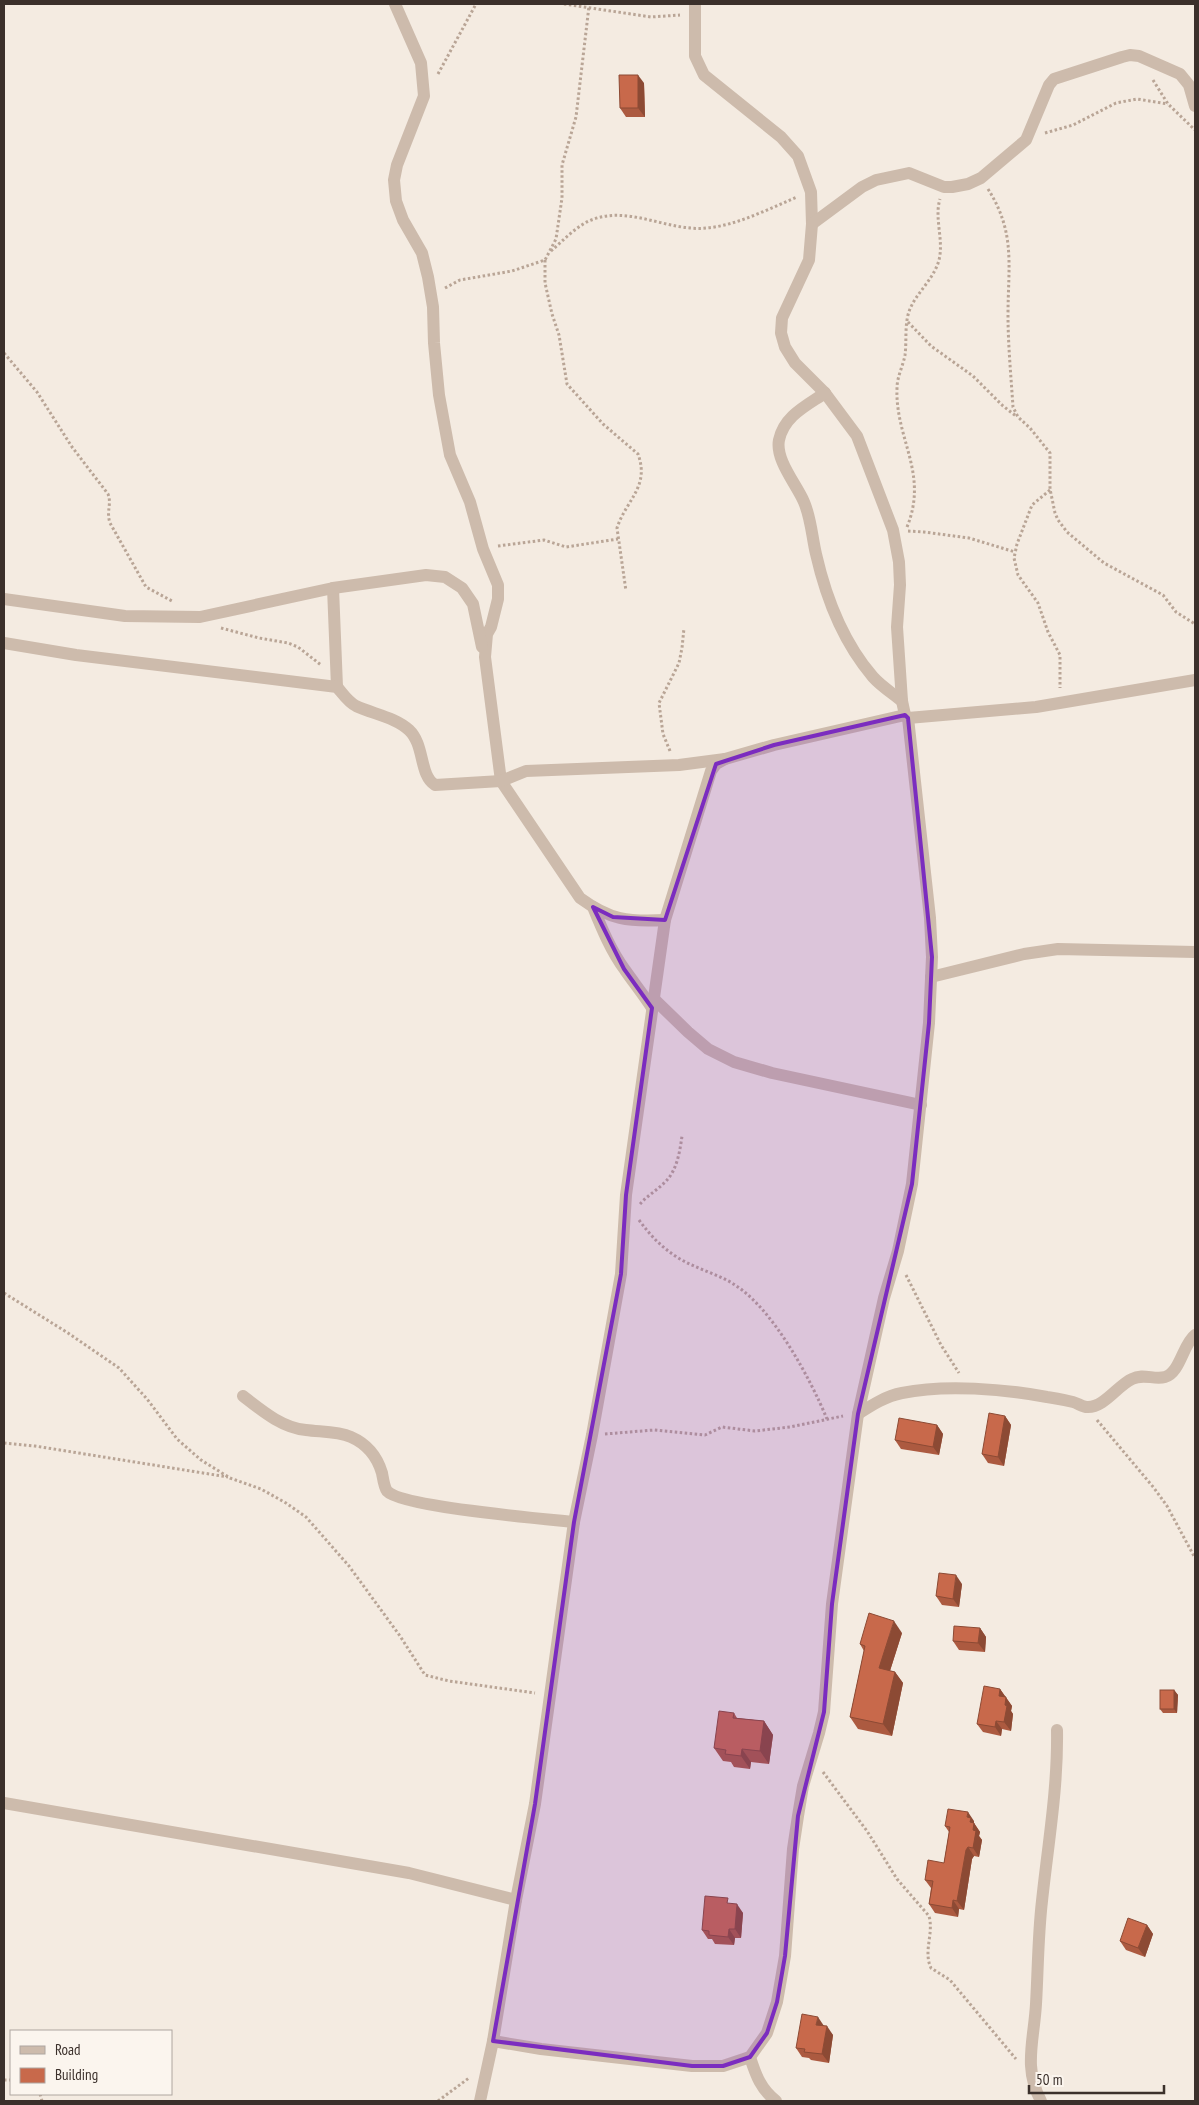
<svg xmlns="http://www.w3.org/2000/svg" width="1199" height="2105" font-family="'PT Sans Narrow',sans-serif">
<rect width="100%" height="100%" fill="#f4ebe1"/>
<g fill="none" stroke-linecap="round" stroke-linejoin="round">
<!-- path -->
<g stroke="#b9a596" stroke-width="3" stroke-dasharray="2.5 2.5" stroke-linecap="butt">
<polyline points="564,4 651,17 680,15"/>
<polyline points="438,74 476,4"/>
<polyline points="1153,80 1168,104 1195,130"/>
<polyline points="1045,133 1073,125 1116,103 1137,99 1168,104"/>
<path d="M 988,189 C 1016,233 1008,266 1008,315 C 1008,345 1011,376 1013,407 L 1018,417 L 1030,428 L 1050,453 L 1050,489 L 1055,513 L 1058,520 L 1067,532 L 1104,563 L 1163,595 L 1176,612 L 1195,624"/>
<path d="M 551,251 C 564,240 578,224 594,219 C 631,206 669,232 707,228 C 738,225 768,209 797,197"/>
<path d="M 545,260 L 545,283 L 552,314 L 559,335 L 567,384 L 603,424 L 638,454 C 650,487 626,500 617,528 L 626,591"/>
<polyline points="445,288 460,280 512,271 545,260 556,239 562,198 562,165 576,117 589,6"/>
<polyline points="908,322 931,346 973,376 1003,406 1016,416"/>
<path d="M 4,353 L 37,392 L 72,447 L 108,494 C 112,504 106,511 110,523 L 146,587 L 172,601"/>
<polyline points="1050,490 1032,505 1017,544 1014,558 1018,575 1038,603 1048,632 1060,655 1060,688"/>
<path d="M 907,527 C 929,473 895,439 897,388 C 897,377 903,366 905,355 C 907,341 904,323 910,309 C 917,292 934,279 939,260 C 944,240 934,218 940,199"/>
<polyline points="908,531 924,532 969,538 1015,552"/>
<polyline points="498,546 544,540 566,547 618,539"/>
<polyline points="221,628 259,638 288,643 298,647 321,665"/>
<polyline points="670,751 663,734 659,703 679,663 682,648 684,628"/>
<path d="M 640,1204 C 648,1195 659,1189 667,1180 C 677,1169 680,1151 682,1136"/>
<path d="M 639,1220 C 650,1235 661,1247 677,1257 C 695,1269 717,1273 735,1285 C 773,1309 810,1378 827,1419"/>
<polyline points="906,1275 941,1345 959,1373"/>
<polyline points="4,1293 68,1333 119,1368 147,1399 177,1439 201,1460 230,1478 261,1489 286,1503 306,1517 349,1566 400,1636 425,1675 449,1681 535,1693"/>
<polyline points="1097,1420 1154,1488 1167,1506 1195,1558"/>
<polyline points="605,1434 654,1430 705,1435 722,1427 755,1431 790,1427 843,1416"/>
<polyline points="4,1443 35,1446 228,1477"/>
<path d="M 823,1772 L 867,1831 L 897,1879 L 929,1916 C 934,1934 923,1951 931,1968 L 950,1980 L 1016,2059"/>
<polyline points="4,2080 11,2080"/>
<polyline points="40,2094 42,2101"/>
<polyline points="438,2101 469,2078"/>
</g>
<!-- street -->
<g stroke="#cdbbac" stroke-width="12">
<path d="M 395,4 L 421,63 L 424,96 L 397,165 L 394,180 L 396,201 L 403,220 L 422,253 L 428,277 L 433,307 L 434,343 L 439,395 L 450,455 L 470,502 L 483,549 L 498,585 L 498,599 L 491,627 L 487,634 L 485,657 L 501,781 L 580,898 C 610,920 628,922 665,920"/>
<polyline points="695,4 695,56 704,75 781,137 798,156 811,192 812,224 809,260 782,318 781,333 785,347 795,363 825,393 857,436 893,530 899,562 900,585 897,627 902,701 905,715"/>
<polyline points="812,224 862,187 876,180 909,173 944,187 952,187 968,184 981,178 1026,140 1049,85 1054,79 1122,57 1130,55 1139,56 1180,74 1189,85 1195,106"/>
<path d="M 825,393 C 806,406 784,416 779,440 C 775,460 797,485 804,502 C 811,518 812,537 816,554 C 826,598 843,642 873,677 C 881,686 892,693 902,701"/>
<polyline points="333,588 337,687"/>
<polyline points="4,599 125,616 200,617 333,588 426,575 445,577 462,588 473,604 482,647"/>
<path d="M 4,643 L 76,655 L 337,687 C 343,694 348,702 356,706 C 373,714 395,717 409,730 C 425,745 419,775 435,785 L 501,781 L 526,771 L 679,765 L 725,759"/>
<path d="M 593,907 C 602,929 611,951 625,970 C 634,983 643,994 652,1008"/>
<polyline points="931,977 1024,954 1058,949 1195,952"/>
<polyline points="653,998 688,1032 708,1049 734,1062 772,1073 921,1105"/>
<path d="M 243,1396 C 261,1410 282,1428 306,1430 C 320,1432 337,1431 351,1437 C 367,1444 377,1456 382,1473 C 383,1478 384,1487 387,1491 C 401,1507 546,1519 574,1522"/>
<path d="M 858,1414 C 872,1405 886,1396 902,1393 C 945,1384 1004,1389 1047,1397 C 1055,1398 1064,1400 1073,1402 C 1077,1403 1083,1407 1087,1407 C 1104,1408 1118,1385 1132,1379 C 1143,1373 1154,1380 1165,1377 C 1180,1373 1183,1344 1195,1335"/>
<polyline points="4,1803 409,1873 516,1900"/>
<polyline points="493,2041 541,2049 692,2066 723,2066 750,2057 767,2033 777,2002 785,1956 793,1849 798,1816 803,1786 819,1733 824,1712 832,1604 858,1414 884,1298 898,1251 912,1184 929,1023 932,957 930,918 908,718"/>
<path d="M 750,2057 C 756,2076 761,2089 776,2101"/>
<polyline points="480,2101 493,2041 516,1900 535,1804 574,1522 592,1435 621,1274 626,1195 665,920 711,771 716,764 725,759 774,745 905,715 908,718 1036,707 1195,680"/>
<path d="M 1041,2101 C 1023,2068 1034,2040 1036,2004 C 1038,1970 1038,1935 1042,1901 C 1048,1844 1058,1788 1057,1730"/>
</g>
</g>
<!-- wall -->
<g fill="#ac5a40">
<polygon points="644,83 645,117 626,117 620,108"/>
<polygon points="1005,1416 1011,1425 1004,1466 988,1463 982,1454"/>
<polygon points="937,1425 943,1434 939,1455 901,1449 895,1440"/>
<polygon points="962,1584 959,1607 942,1605 936,1596"/>
<polygon points="980,1628 986,1637 985,1652 959,1650 953,1641"/>
<polygon points="902,1633 890,1671 895,1672 903,1683 892,1736 858,1729 850,1717 864,1651 860,1644"/>
<polygon points="1000,1689 1012,1706 1011,1711 1013,1714 1011,1731 1002,1729 1001,1736 983,1732 977,1724"/>
<polygon points="1174,1690 1178,1695 1177,1713 1163,1713 1160,1709"/>
<polygon points="734,1713 737,1718 764,1721 773,1735 769,1764 751,1762 750,1769 734,1767 731,1762 723,1761 714,1748"/>
<polygon points="974,1821 974,1823 980,1832 979,1836 982,1840 979,1857 974,1856 972,1859 964,1910 959,1909 958,1917 935,1913 929,1904 931,1888 925,1880 944,1863 949,1832 945,1826"/>
<polygon points="732,1903 743,1913 741,1938 735,1938 734,1945 715,1944 712,1939 708,1939 702,1930"/>
<polygon points="1147,1925 1153,1934 1145,1957 1126,1950 1120,1941"/>
<polygon points="824,2026 833,2035 829,2063 811,2060 809,2058 802,2057 796,2048"/>
</g>
<!-- shaded-wall -->
<g fill="#8c4a34">
<polygon points="638,75 644,83 645,117 638,108"/>
<polygon points="1005,1416 1011,1425 1004,1466 998,1457"/>
<polygon points="937,1425 943,1434 939,1455 933,1447"/>
<polygon points="956,1575 962,1584 959,1607 953,1599"/>
<polygon points="894,1621 902,1633 887,1680 879,1668"/>
<polygon points="980,1628 986,1637 985,1652 978,1643"/>
<polygon points="895,1672 903,1683 892,1736 883,1724"/>
<polygon points="1000,1689 1012,1706 1011,1711 1013,1714 1011,1731 1004,1722 999,1696"/>
<polygon points="1174,1690 1178,1695 1177,1713 1174,1709"/>
<polygon points="764,1721 773,1735 769,1764 760,1751"/>
<polygon points="996,1721 1002,1729 1001,1736 995,1727"/>
<polygon points="742,1749 751,1762 750,1769 741,1756"/>
<polygon points="968,1812 974,1821 974,1823 980,1832 979,1836 982,1840 979,1857 973,1848 973,1830 967,1817"/>
<polygon points="968,1847 974,1856 972,1859 964,1910 957,1901 966,1850"/>
<polygon points="953,1900 959,1909 958,1917 952,1908"/>
<polygon points="737,1904 743,1913 741,1938 735,1929"/>
<polygon points="1147,1925 1153,1934 1145,1957 1138,1948"/>
<polygon points="729,1929 735,1938 734,1945 728,1937"/>
<polygon points="818,2017 824,2026 822,2034 816,2025"/>
<polygon points="827,2026 833,2035 829,2063 822,2054"/>
</g>
<!-- building -->
<g fill="#c8694b" stroke="#8c4a34">
<polygon points="619,75 638,75 638,108 620,108"/>
<polygon points="989,1413 1005,1416 998,1457 982,1454"/>
<polygon points="899,1418 937,1425 933,1447 895,1440"/>
<polygon points="939,1573 956,1575 953,1599 936,1596"/>
<polygon points="869,1613 894,1621 879,1668 895,1672 883,1724 850,1717 865,1646 860,1644"/>
<polygon points="954,1626 980,1628 978,1643 953,1641"/>
<polygon points="984,1686 1000,1689 999,1696 1006,1697 1005,1705 1007,1706 1004,1722 996,1721 995,1727 977,1724"/>
<rect x="1160" y="1690" width="14" height="19"/>
<polygon points="719,1711 734,1713 733,1718 764,1721 760,1751 742,1749 741,1756 725,1754 726,1750 714,1748"/>
<polygon points="948,1809 968,1812 967,1817 971,1818 970,1822 974,1823 973,1830 976,1831 973,1848 968,1847 966,1850 957,1901 953,1900 952,1908 929,1904 933,1881 925,1880 928,1860 944,1863 950,1827 945,1826"/>
<polygon points="705,1896 728,1898 727,1903 737,1904 735,1929 729,1929 728,1937 709,1935 709,1931 702,1930"/>
<polygon points="1128,1918 1147,1925 1138,1948 1120,1941"/>
<polygon points="802,2014 818,2017 816,2025 827,2026 822,2054 804,2052 805,2049 796,2048"/>
</g>
<!-- marked area -->
<path fill="#7b2cbf" fill-opacity="0.2" stroke="#7b2cbf" stroke-width="4" stroke-linejoin="round" d="M 905,715 L 908,718 L 932,957 L 929,1023 L 912,1184 L 858,1414 L 832,1604 L 824,1712 L 798,1816 L 785,1956 L 777,2002 L 767,2033 L 750,2057 L 723,2066 L 692,2066 L 493,2041 L 535,1804 L 574,1522 L 621,1274 L 626,1195 L 652,1008 L 624,969 L 593,907 L 613,917 L 665,920 L 716,764 L 774,745 Z"/>
<!-- border -->
<rect width="1199" height="2105" fill="none" stroke="#3b302b" stroke-width="10"/>
<!-- legend -->
<rect x="10" y="2030" width="162" height="65" fill="#fbf5ee" stroke="#aea6a0"/>
<rect x="20" y="2046" width="25" height="8" fill="#cdbbac" stroke="#aea6a0"/>
<text x="55" y="2055" font-size="15" fill="#3b302b">Road</text>
<rect x="20" y="2068" width="25" height="15" fill="#c8694b" stroke="#aea6a0"/>
<text x="55" y="2080" font-size="15" fill="#3b302b">Building</text>
<!-- scale -->
<path d="M1029 2085v8h135v-8" fill="none" stroke="#3b302b" stroke-width="2.5"/>
<text x="1036" y="2085" font-size="15" fill="#3b302b" stroke="#fbf5ee" stroke-width="4" paint-order="stroke">50 m</text>
</svg>
